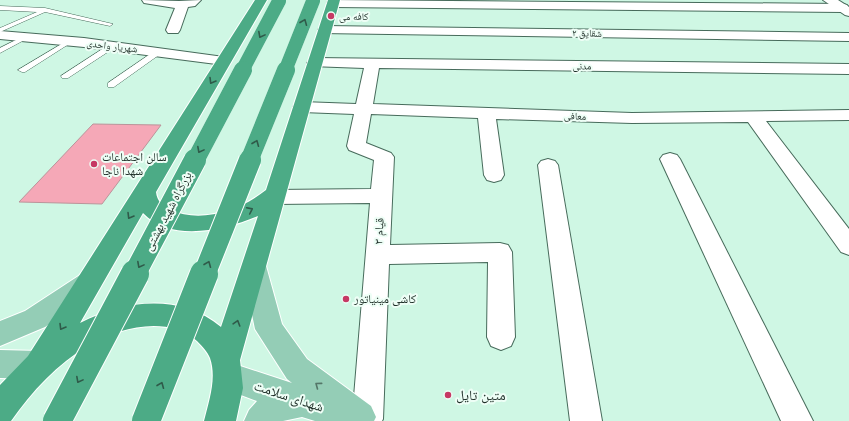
<svg xmlns="http://www.w3.org/2000/svg" width="849" height="421" font-family="Raleway,'Noto Naskh Arabic',sans-serif">
<rect width="100%" height="100%" fill="#cff7e4"/>
<!-- building -->
<polygon fill="#f5a8b7" stroke="#bb949a" points="93,124 161,125 102,204 19,202"/>
<g fill="none" stroke-linecap="round" stroke-linejoin="round">
<!-- lane casing -->
<g stroke="#476b5b" stroke-width="1">
<g id="lane">
<polygon points="0,6 45,8 113,24 110,26 45,12 0,32 0,28 37,12 0,10"/>
<polygon points="28,34 31,36 30,37 0,53 0,48"/>
<polygon points="70,39 73,41 72,42 25,72 22,72 18,70"/>
<polygon points="110,44 113,44 117,46 68,78 62,78 61,76"/>
<polygon points="156,50 159,50 163,52 114,87 108,87 108,83"/>
</g>
</g>
<!-- street casing -->
<g stroke="#476b5b" stroke-width="2">
<g id="street">
<polygon points="142,0 179,1 201,0 195,6 188,7 180,30 178,33 168,33 166,30 175,8 144,3"/>
<polygon points="329,0 843,4 847,5 849,8 847,11 843,12 333,7 329,6 327,3"/>
<polygon points="325,26 849,33 849,41 320,33 318,30 320,27"/>
<polygon points="315,58 849,64 849,74 379,68 373,104 632,113 849,110 849,120 766,121 849,229 849,255 841,252 748,122 632,123 496,119 504,175 501,180 494,182 487,180 484,175 478,118 371,114 366,143 391,153 394,157 390,245 500,243 508,245 512,252 515,337 511,346 501,350 491,346 487,337 488,262 389,264 383,419 382,421 352,421 370,203 275,204 267,202 264,197 267,192 275,190 371,189 374,160 349,150 347,146 354,114 302,112 296,111 293,107 296,103 302,102 356,104 364,68 310,66 307,63 310,60"/>
<polygon points="670,153 677,155 680,159 813,421 781,421 660,159 663,155"/>
<polygon points="548,159 555,161 558,165 602,421 570,421 538,165 541,161"/>
</g>
</g>
<!-- secondary casing -->
<g stroke="#476b5b" stroke-width="2">
<g id="secondary">
<polygon points="823,0 838,0 849,7 849,16 845,15"/>
<polygon points="0,31 84,38 224,57 229,58 231,61 229,64 224,65 84,47 0,39"/>
</g>
</g>
<!-- primary casing -->
<g stroke="#fff" stroke-width="2">
<g id="primary">
<polygon points="254,256 263,259 266,266 282,324 307,359 371,406 376,417 374,421 315,421 302,417 283,421 244,421 249,410 257,401 217,386 213,376 217,366 228,362 292,383 287,379 255,329 242,266 245,259"/>
<polygon points="89,272 98,275 102,282 98,289 45,327 0,346 0,321 25,311 80,275"/>
<polygon points="0,350 39,351 49,355 54,365 49,375 39,379 0,378"/>
</g>
</g>
<!-- highway casing -->
<g stroke="#fff" stroke-width="2">
<path id="highway" d="M 255,0 L 267,0 L 156,192 C 157,201 162,206 170,210 C 202,224 241,210 266,190 L 328,0 L 340,0 L 240,360 L 243,388 L 236,421 L 204,421 C 209,401 217,378 210,358 C 207,351 203,347 197,341 C 168,315 120,327 89,345 C 57,364 32,391 11,421 L 0,421 L 0,385 L 28,356 ZM 143,213 C 171,243 225,230 258,216 L 221,327 C 180,293 125,300 80,323 Z"/>
</g>
<!-- lane -->
<use href="#lane" fill="#fff" fill-rule="evenodd"/>
<!-- street -->
<use href="#street" fill="#fff" fill-rule="evenodd"/>
<!-- secondary -->
<use href="#secondary" fill="#fff" fill-rule="evenodd"/>
<!-- primary -->
<use href="#primary" fill="#94cdb6" fill-rule="evenodd"/>
<!-- highway -->
<use href="#highway" fill="#4cab86" fill-rule="evenodd"/>
<!-- highway-bridge-far3 casing -->
<g stroke="#fff" stroke-width="14" stroke-linecap="butt">
<g id="highway-bridge-far3">
<polyline points="242,71 279,1"/>
<polyline points="285,71 313,1"/>
</g>
</g>
<!-- highway-bridge-far2 casing -->
<g stroke="#fff" stroke-width="18" stroke-linecap="butt">
<g id="highway-bridge-far2">
<polyline points="195,161 243,70"/>
<polyline points="249,161 286,70"/>
</g>
</g>
<!-- highway-bridge-far1 casing -->
<g stroke="#fff" stroke-width="24" stroke-linecap="butt">
<g id="highway-bridge-far1">
<polyline points="134,275 195,160"/>
<polyline points="204,275 250,160"/>
</g>
</g>
<!-- highway-bridge casing -->
<g stroke="#fff" stroke-width="30" stroke-linecap="butt">
<g id="highway-bridge">
<polyline points="57,421 135,274"/>
<polyline points="146,421 204,274"/>
</g>
</g>
<!-- highway-bridge-far3 -->
<use href="#highway-bridge-far3" stroke="#4cab86" stroke-width="14"/>
<!-- highway-bridge-far2 -->
<use href="#highway-bridge-far2" stroke="#4cab86" stroke-width="18"/>
<!-- highway-bridge-far1 -->
<use href="#highway-bridge-far1" stroke="#4cab86" stroke-width="22"/>
<!-- highway-bridge -->
<use href="#highway-bridge" stroke="#4cab86" stroke-width="28"/>
</g>
<!-- one-way arrows -->
<defs><path id="oneway-chevron" d="M-2-3.5L2.5 0L-2 3.5" fill="none" stroke-width="1.6" stroke-linecap="round" stroke-linejoin="round"/></defs>
<g stroke="#2f5a49">
<use href="#oneway-chevron" transform="translate(304 22) rotate(-68)"/>
<use href="#oneway-chevron" transform="translate(261 35) rotate(118)"/>
<use href="#oneway-chevron" transform="translate(212 81) rotate(121)"/>
<use href="#oneway-chevron" transform="translate(256 143) rotate(-68)"/>
<use href="#oneway-chevron" transform="translate(200 150) rotate(118)"/>
<use href="#oneway-chevron" transform="translate(250 210) rotate(-26)"/>
<use href="#oneway-chevron" transform="translate(130 216) rotate(121)"/>
<use href="#oneway-chevron" transform="translate(208 264) rotate(-68)"/>
<use href="#oneway-chevron" transform="translate(140 265) rotate(118)"/>
<use href="#oneway-chevron" transform="translate(237 323) rotate(-73)"/>
<use href="#oneway-chevron" transform="translate(62 327) rotate(121)"/>
<use href="#oneway-chevron" transform="translate(79 380) rotate(118)"/>
<use href="#oneway-chevron" transform="translate(161 385) rotate(-68)"/>
</g>
<use stroke="#547668" href="#oneway-chevron" transform="translate(318 385) rotate(-143)"/>
<!-- markers -->
<g fill="#c63864" stroke="#eefef6" stroke-width="1.5">
<circle cx="331" cy="16" r="4"/>
<circle cx="94" cy="164" r="4"/>
<circle cx="346" cy="299" r="4"/>
<circle cx="448" cy="395" r="4"/>
</g>
<g text-anchor="middle" dominant-baseline="central" stroke-width="4" stroke-linejoin="round" paint-order="stroke">
<!-- far-poi labels -->
<g font-size="10" fill="#1f2f28" stroke="#eefef6" text-anchor="start">
<text x="339" y="16">کافه می</text>
</g>
<!-- far-street labels -->
<g font-size="10" fill="#1f2f28" stroke="#eefef6">
<text transform="translate(587 33) rotate(1)">شقایق ۲</text>
<text transform="translate(112 46) rotate(7)">شهریار واحدی</text>
<text transform="translate(582 66) rotate(1)">مدنی</text>
<text transform="translate(575 116) rotate(2)">معافی</text>
</g>
<!-- poi labels -->
<g font-size="12" fill="#1f2f28" stroke="#eefef6" text-anchor="start">
<text x="102" y="157">سالن اجتماعات<tspan x="102" dy="14">شهدا ناجا</tspan></text>
<text x="354" y="299">کاشی مینیاتور</text>
</g>
<!-- street labels -->
<g font-size="12" fill="#1f2f28" stroke="#eefef6">
<text transform="translate(168 211) rotate(-62)">بزرگراه شهید بهشتی</text>
<text transform="translate(379 231) rotate(-87)">قیام ۳</text>
</g>
<!-- near-poi labels -->
<g font-size="14" fill="#1f2f28" stroke="#eefef6" text-anchor="start">
<text x="456" y="395">متین تایل</text>
</g>
<!-- near-street labels -->
<g font-size="14" fill="#1f2f28" stroke="#eefef6">
<text transform="translate(289 396) rotate(18)">شهدای سلامت</text>
</g>
</g>
</svg>
